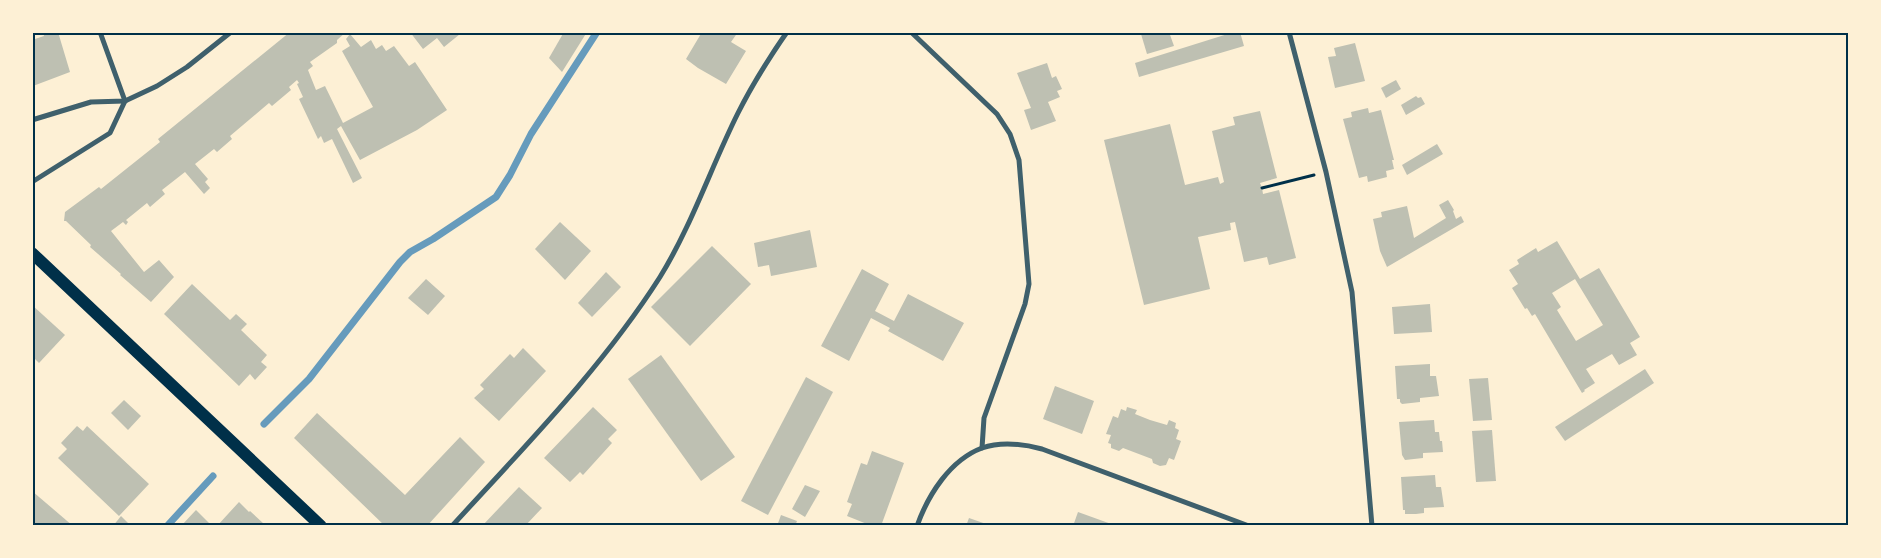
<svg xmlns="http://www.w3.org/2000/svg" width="1881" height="558" font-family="Helvetica,sans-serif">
<rect width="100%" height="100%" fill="#fdf0d5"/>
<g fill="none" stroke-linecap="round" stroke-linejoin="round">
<!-- stream -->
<g stroke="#669bbc" stroke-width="7">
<polyline points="264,424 309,379 400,262 410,252 433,239 496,197 510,175 531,134 597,32"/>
<polyline points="167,526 213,476"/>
</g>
</g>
<!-- building -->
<g fill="#bec0b2" fill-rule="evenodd">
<polygon points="43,32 58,32 70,72 33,86 32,40 44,36"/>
<polygon points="290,32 346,32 337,40 337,43 310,62 313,66 308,70 316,90 325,86 343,123 373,107 342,51 350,46 346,39 350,34 361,47 371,40 376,49 382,45 386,51 394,46 409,66 415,62 447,110 417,130 360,160 341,126 337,129 362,178 353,183 332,139 324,143 321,136 318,139 299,99 303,97 297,84 299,83 297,80 289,87 291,90 272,106 269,103 230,136 232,139 217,152 214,149 195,164 208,179 205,182 210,188 204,194 185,172 162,190 165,194 150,207 147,203 126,220 128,222 126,225 123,222 111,231 144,272 159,260 174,277 151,302 120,275 121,274 90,247 91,245 66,221 64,221 65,212 99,187 101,189 160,142 158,139"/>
<polygon points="410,32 459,32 460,34 444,47 437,38 423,49"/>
<polygon points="564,32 587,32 562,72 549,58"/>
<polygon points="702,32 738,32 731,42 746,51 726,84 698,68 686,59"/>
<polygon points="1144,32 1169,32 1174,46 1147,54 1141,34"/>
<polygon points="1234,32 1240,32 1244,46 1139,77 1135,63"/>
<polygon points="1355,43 1365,81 1335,88 1328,57 1336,56 1334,48"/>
<polygon points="1047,63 1052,78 1056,76 1062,89 1057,91 1060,97 1048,102 1056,121 1031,130 1024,110 1031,108 1017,73"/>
<polygon points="1396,80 1401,89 1386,98 1381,88"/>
<polygon points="1416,96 1418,98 1421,97 1425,104 1406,115 1401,105"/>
<polygon points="1368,108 1369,113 1381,110 1394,160 1392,160 1394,169 1386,171 1387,177 1368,182 1367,176 1359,178 1343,119 1352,117 1351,112"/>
<polygon points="1260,111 1277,178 1260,183 1262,188 1263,194 1279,190 1296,258 1269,265 1267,257 1244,262 1235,222 1230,223 1231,230 1198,237 1210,289 1144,305 1104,140 1170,124 1185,185 1218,177 1220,184 1224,182 1212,131 1235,125 1233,117"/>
<polygon points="1437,144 1443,154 1407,175 1402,165"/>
<polygon points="1448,200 1454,210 1453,211 1456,219 1461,216 1464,222 1387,267 1380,251 1373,219 1382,217 1381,212 1407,206 1414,238 1446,218 1439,205"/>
<polygon points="560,222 591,251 565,280 535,249"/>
<polygon points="810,230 817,267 771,276 769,265 758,267 754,243"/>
<path d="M 1557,241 L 1580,279 L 1599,268 L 1640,337 L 1630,343 L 1637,355 L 1619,365 L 1612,354 L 1586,369 L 1595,383 L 1584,390 L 1585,391 L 1582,393 L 1535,314 L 1532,316 L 1527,308 L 1525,309 L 1512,288 L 1518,284 L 1509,270 L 1519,264 L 1517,260 L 1536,248 L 1538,252 ZM 1575,279 L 1603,325 L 1576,341 L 1557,310 L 1561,307 L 1552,293 Z"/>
<polygon points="712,246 751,284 690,346 651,307"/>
<polygon points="862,269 889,284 875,311 894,321 908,294 964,323 943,361 888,331 890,328 871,318 849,361 821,346"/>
<polygon points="606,272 621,287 592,317 578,303"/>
<polygon points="426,279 445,296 428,315 408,298"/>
<polygon points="192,284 230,320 236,314 247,324 241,330 267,355 261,362 267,367 255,380 250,374 239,386 164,314"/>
<polygon points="1430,304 1432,332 1394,334 1392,307"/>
<polygon points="32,305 65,335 39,363 32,356"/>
<polygon points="523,348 546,371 499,421 474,398 484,389 480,385 510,354 514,358"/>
<polygon points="661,355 735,457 701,481 628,379"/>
<polygon points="1430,364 1430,376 1436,376 1439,396 1420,398 1420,402 1402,404 1400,402 1400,399 1397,399 1395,366"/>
<polygon points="1645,369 1654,383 1565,441 1555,427"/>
<polygon points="806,377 833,392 768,515 741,501"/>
<polygon points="1488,378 1492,420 1473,421 1469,379"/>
<polygon points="1055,386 1094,401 1082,434 1043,419"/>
<polygon points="124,400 141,416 128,430 111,413"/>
<polygon points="593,407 617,430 608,439 612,443 583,475 580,472 570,482 544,458"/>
<polygon points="1127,407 1137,410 1135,414 1150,420 1167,425 1169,420 1176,423 1175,428 1179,430 1176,439 1181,441 1174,460 1169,458 1166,465 1160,466 1153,463 1152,459 1123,448 1119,451 1111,448 1111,444 1108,443 1111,435 1106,434 1113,416 1118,418 1121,409 1126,411"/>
<polygon points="317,413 405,495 460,437 485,462 427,526 385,526 294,438"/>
<polygon points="1434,420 1435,432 1439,432 1440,441 1442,441 1443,452 1423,453 1423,458 1405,460 1402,455 1399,422"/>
<polygon points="77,426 83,431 87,426 149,484 119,516 58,458 67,449 61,443"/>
<polygon points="1492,430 1496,481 1476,482 1472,431"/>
<polygon points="872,451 904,463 881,526 872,526 847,516 852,504 847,502 861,463 867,465"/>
<polygon points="1435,475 1436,487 1441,487 1444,507 1424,508 1424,513 1416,514 1405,514 1405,510 1403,510 1401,477"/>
<polygon points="805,485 820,491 805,517 792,509"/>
<polygon points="519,487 542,508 525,526 482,526"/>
<polygon points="32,491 73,526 32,526"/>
<polygon points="239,502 249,512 250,511 264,524 262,526 217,526"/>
<polygon points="196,510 209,523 207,526 181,526"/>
<polygon points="1078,512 1114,525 1114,526 1073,526"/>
<polygon points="781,515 797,521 795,526 777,526"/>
<polygon points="121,516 131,526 113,526"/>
<polygon points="969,518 989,525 989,526 966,526"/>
</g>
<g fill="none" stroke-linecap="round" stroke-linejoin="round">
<!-- path -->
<polyline stroke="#003049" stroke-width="3" points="1262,188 1314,175"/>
<!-- minor -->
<g stroke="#3f606c" stroke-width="5">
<polyline points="100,32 125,101"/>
<polyline points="911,32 997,114 1010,134 1019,160 1029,284 1025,304 984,418 982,448"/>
<polyline points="1289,32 1326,172 1352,292 1372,526"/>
<polyline points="32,120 91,102 125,101 157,86 187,67 231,32"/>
<polyline points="32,182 110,133 125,101"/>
<path d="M 452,526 C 525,446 602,368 660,277 C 692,225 711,167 738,113 C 752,85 769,58 787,32"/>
<path d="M 917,526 C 928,495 950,460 982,448 C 1002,441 1023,444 1042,449 L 1249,526"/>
</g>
<!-- primary -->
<polyline stroke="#003049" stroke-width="12" points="32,253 321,526"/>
</g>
<!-- border -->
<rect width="1881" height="558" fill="none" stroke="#fdf0d5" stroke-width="68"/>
<rect x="34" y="34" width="1813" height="490" fill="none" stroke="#003049" stroke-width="2"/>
</svg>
